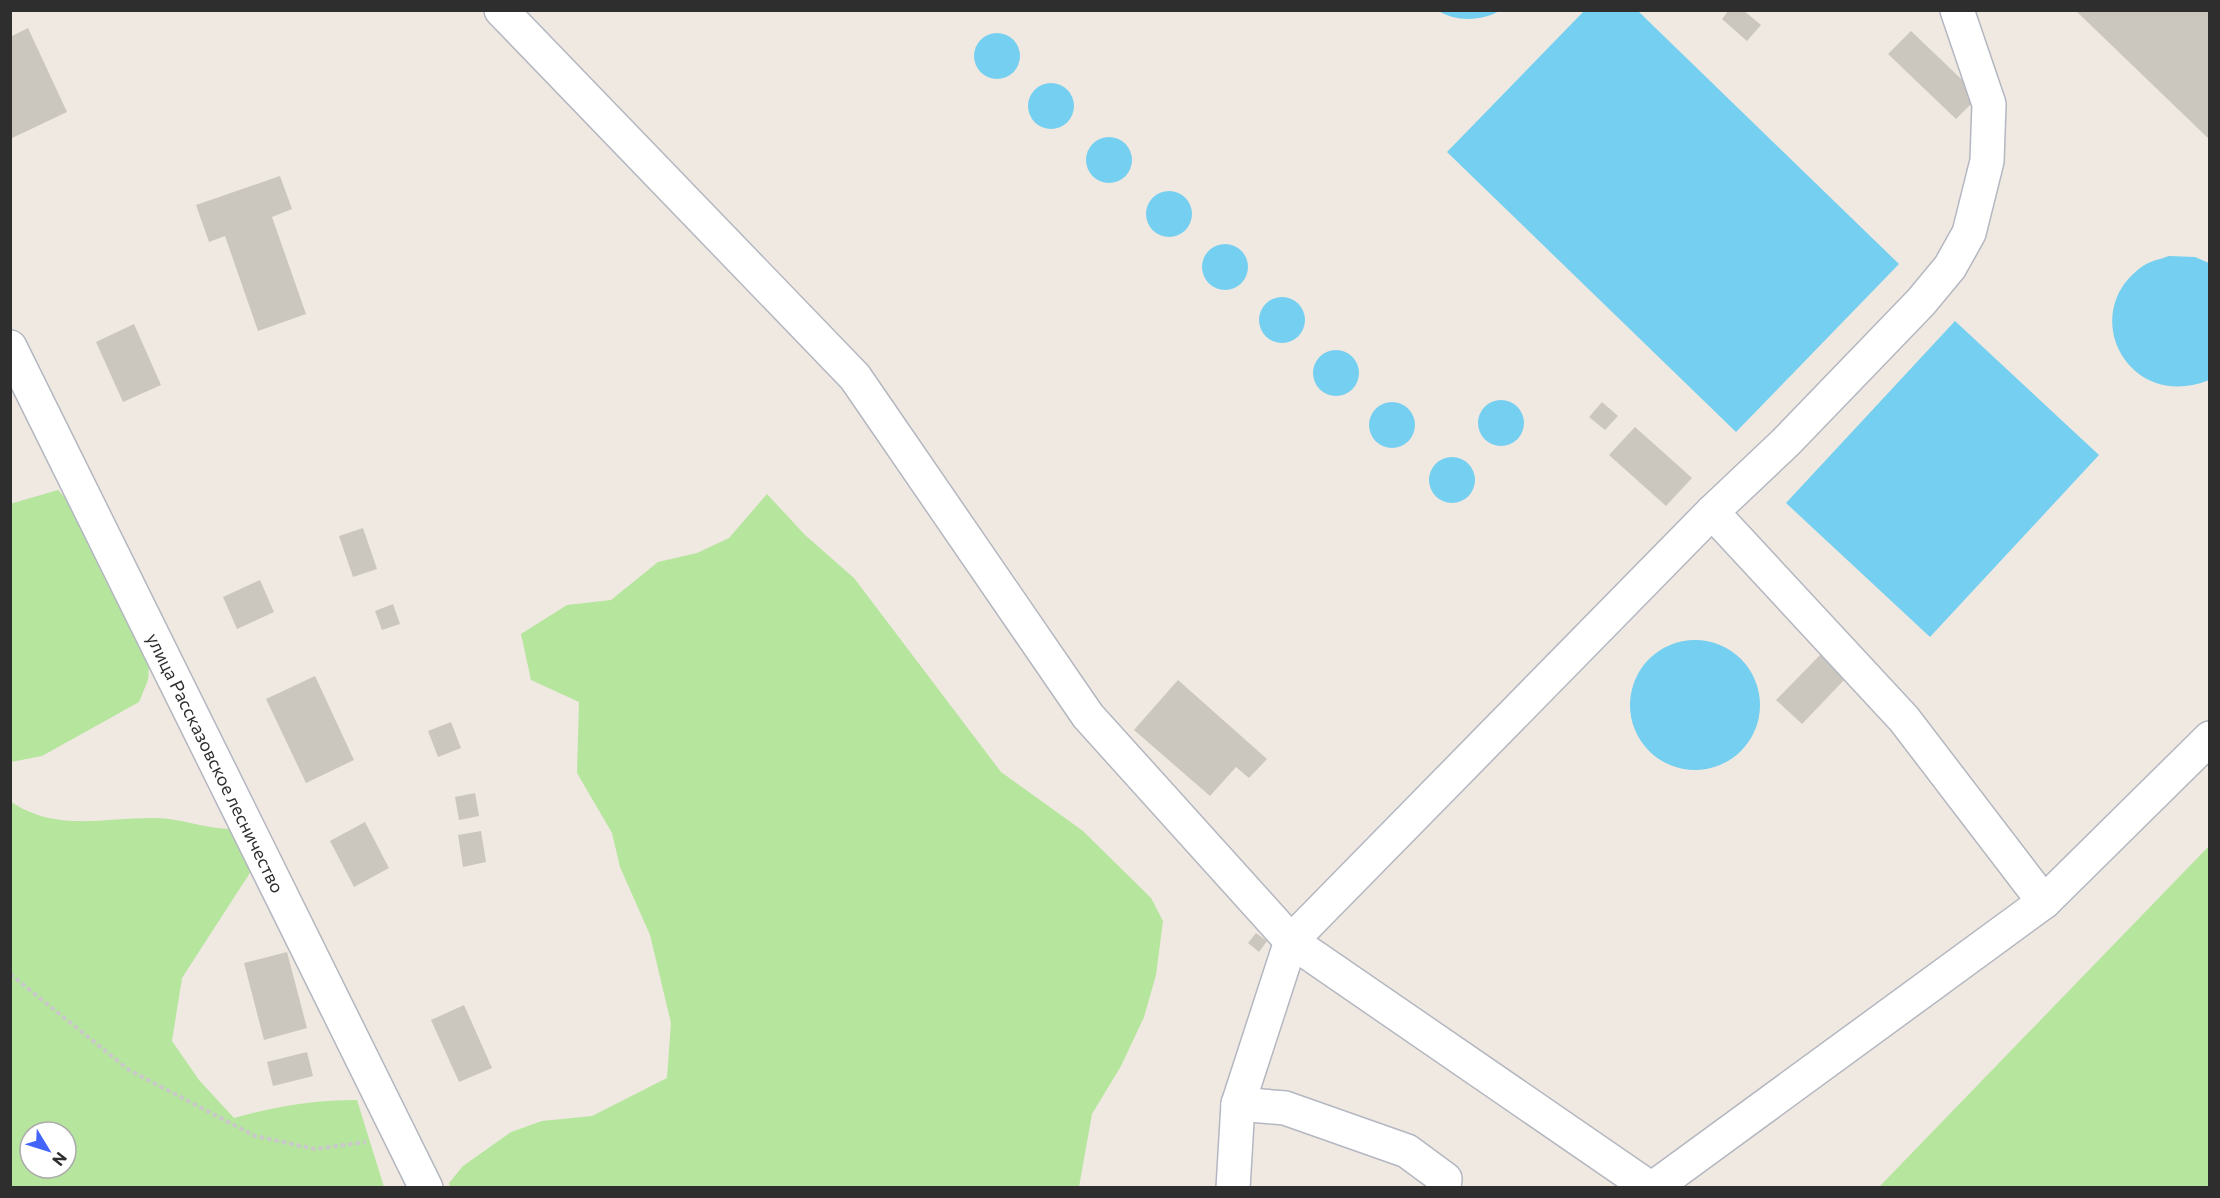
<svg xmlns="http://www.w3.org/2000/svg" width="2220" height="1198" font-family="Commissioner,sans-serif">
<rect width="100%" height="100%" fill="#efe9e1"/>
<!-- green -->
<g fill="#b6e59e" fill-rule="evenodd">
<polygon points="58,490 81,516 138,636 149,666 148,680 139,702 42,756 11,762 10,504"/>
<polygon points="767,494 805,535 854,578 1001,772 1083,831 1151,898 1163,921 1156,975 1144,1017 1121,1066 1092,1114 1079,1187 450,1187 449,1183 463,1166 511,1132 542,1121 592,1116 667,1078 671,1023 650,935 620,867 612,833 577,773 579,702 531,680 521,634 567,605 611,600 658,562 697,553 729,538"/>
<path d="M 10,801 C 56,833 105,817 155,818 C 182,818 207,830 234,829 L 257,862 L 182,978 L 172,1041 L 199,1080 L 234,1118 C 276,1106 314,1100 357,1100 L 384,1187 L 11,1187 ZM 30,1132 L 66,1132 L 66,1168 L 30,1168 Z"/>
<polygon points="2209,846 2209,1187 1879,1187"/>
</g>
<!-- water -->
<g fill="#75cff0">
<path d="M 1439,11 L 1499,11 C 1483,21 1455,22 1439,11 Z"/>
<polygon points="1584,11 1638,11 1899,264 1736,432 1447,152"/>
<circle cx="997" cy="56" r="23"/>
<circle cx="1051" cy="106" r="23"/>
<circle cx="1109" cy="160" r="23"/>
<circle cx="1169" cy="214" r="23"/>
<circle cx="1225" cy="267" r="23"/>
<path d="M 2169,256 L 2195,257 L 2209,263 L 2209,380 C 2128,413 2076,312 2143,266 C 2150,261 2161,259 2169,256 Z"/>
<circle cx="1282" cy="320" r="23"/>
<polygon points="1955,321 2099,455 1930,637 1786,503"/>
<circle cx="1336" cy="373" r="23"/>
<circle cx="1501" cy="423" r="23"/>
<circle cx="1392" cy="425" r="23"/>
<circle cx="1452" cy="480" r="23"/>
<circle cx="1695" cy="705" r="65"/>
</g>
<!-- building -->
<g fill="#cbc7bf">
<polygon points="1729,10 1743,10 1761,25 1747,41 1722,19"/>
<polygon points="2075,10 2210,10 2210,140"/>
<polygon points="28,28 67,112 10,139 10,37"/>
<polygon points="1911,31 1979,96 1956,119 1888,54"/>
<polygon points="280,176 292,209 272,217 306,314 258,331 225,236 209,242 196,205"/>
<polygon points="134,324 161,385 123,402 96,342"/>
<polygon points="1602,402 1618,416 1605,430 1589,417"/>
<polygon points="1635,427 1692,478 1666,506 1609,455"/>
<polygon points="363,528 377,569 353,577 339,536"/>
<polygon points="260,580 274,612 237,629 223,597"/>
<polygon points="393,604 400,624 382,630 375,611"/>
<polygon points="1821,654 1846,678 1802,724 1776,700"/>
<polygon points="315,676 354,760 306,783 266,699"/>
<polygon points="1178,680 1267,759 1249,778 1236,767 1210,796 1134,730"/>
<polygon points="451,722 461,748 438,757 428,731"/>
<polygon points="475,793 479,816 459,820 455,797"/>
<polygon points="365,822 389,868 354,887 330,841"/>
<polygon points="481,831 486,862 463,867 458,835"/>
<polygon points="1256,933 1267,941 1259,952 1248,943"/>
<polygon points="287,952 307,1028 264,1040 244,963"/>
<polygon points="464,1005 492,1068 459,1082 431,1020"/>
<polygon points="307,1052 313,1076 273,1086 267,1062"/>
</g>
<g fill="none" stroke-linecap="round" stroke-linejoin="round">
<!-- minor casing -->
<g stroke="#b4b7c1" stroke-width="36">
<g id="minor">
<polyline points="501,10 855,377 1088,716 1291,941 1650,1188"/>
<path id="s1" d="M 10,347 L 426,1188"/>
<polyline points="1712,512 1904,719 2044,902"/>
<polyline points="1238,1104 1285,1108 1407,1151 1445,1179 1444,1188"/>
<polyline points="1233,1188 1238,1104 1291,941 1712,512 1786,442 1921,302 1950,267 1969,233 1987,161 1989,104 1957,10"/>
<polyline points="1653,1188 2044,902 2210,738"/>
</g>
</g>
<!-- path -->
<polyline stroke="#c9c9c9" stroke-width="4" stroke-dasharray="4.5 3" stroke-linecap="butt" points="10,974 129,1070 255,1136 315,1149 366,1142"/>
<!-- minor -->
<use href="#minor" stroke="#fff" stroke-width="33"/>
</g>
<g text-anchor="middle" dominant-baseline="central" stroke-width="6" stroke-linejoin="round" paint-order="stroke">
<!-- street labels -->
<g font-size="18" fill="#2e2e2e" stroke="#fff">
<text stroke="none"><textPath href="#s1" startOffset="464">улица Рассказовское лесничество</textPath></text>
</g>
</g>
<!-- border -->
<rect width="2220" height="1198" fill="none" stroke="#2e2e2e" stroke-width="24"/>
<!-- north arrow -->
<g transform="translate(48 1150) rotate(128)"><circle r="28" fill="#ffffff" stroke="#ababab" stroke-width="1.5"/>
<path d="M0-4.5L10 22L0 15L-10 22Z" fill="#4264fb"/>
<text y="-9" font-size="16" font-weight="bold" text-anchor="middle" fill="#2e2e2e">N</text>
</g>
</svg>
